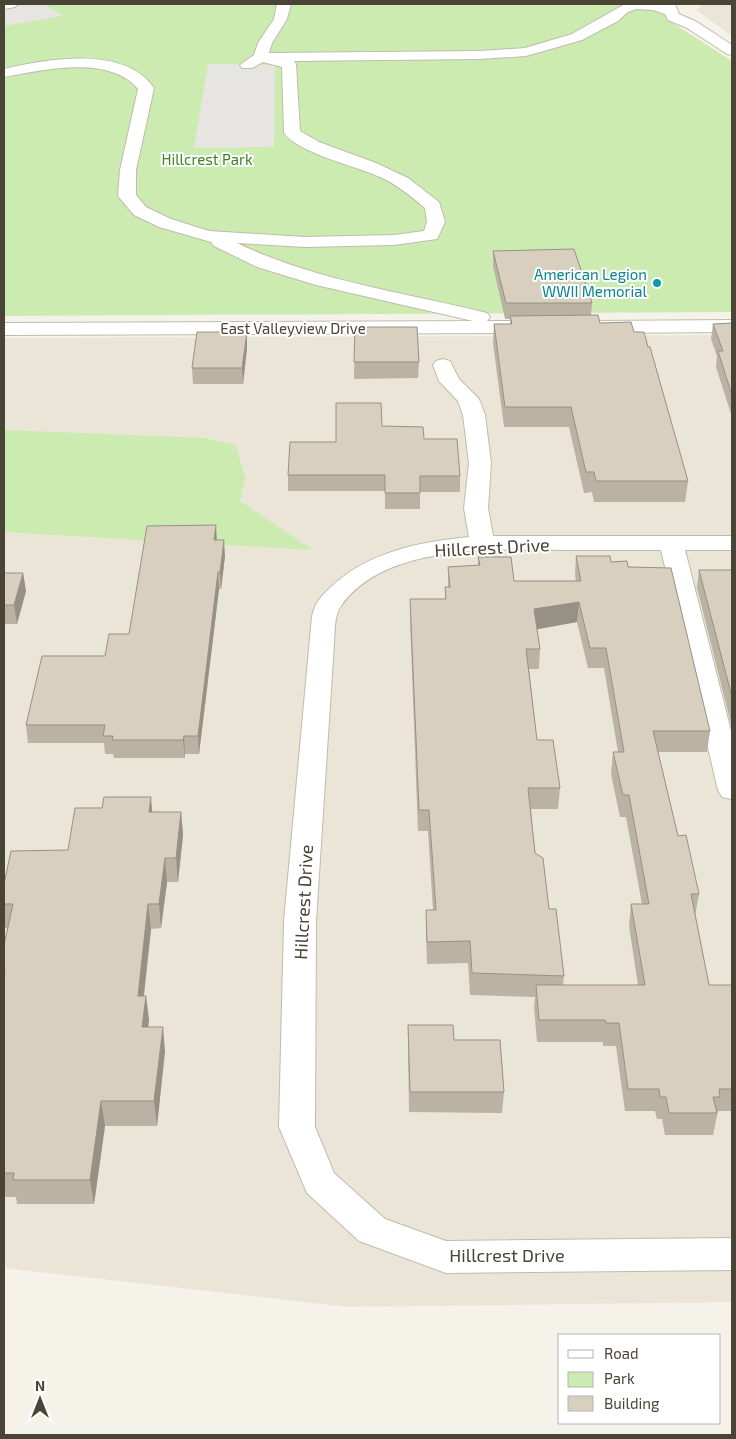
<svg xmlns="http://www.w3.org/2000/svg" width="736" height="1439" font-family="'Exo 2',sans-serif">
<rect width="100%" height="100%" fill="#f5f3e9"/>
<!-- residential -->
<g fill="#eae5d7">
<polygon points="703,4 732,4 732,36 696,10"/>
<polygon points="732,335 732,1302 348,1307 4,1268 4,338"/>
</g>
<!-- green -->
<g fill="#ccebb0">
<polygon points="4,4 663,4 668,20 732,61 732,312 4,316"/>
<polygon points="4,430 205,438 236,445 245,477 240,501 313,550 4,532"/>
</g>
<!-- parking -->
<g fill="#e7e5e1">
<polygon points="31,4 45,4 63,16 4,26 4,8"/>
<polygon points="208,64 275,65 274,147 194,148"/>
</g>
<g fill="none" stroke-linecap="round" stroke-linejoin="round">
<!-- minor casing -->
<g stroke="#c2bbab" stroke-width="2">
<g id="minor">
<polygon points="4,4 17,4 15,7 4,9"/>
<path d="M 277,4 L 291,4 L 287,19 L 272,43 L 269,53 L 480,51 L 525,48 L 572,34 L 625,4 L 675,4 L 679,14 L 697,22 L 732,45 L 732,55 L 727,54 L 687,28 L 668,20 L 665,14 L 653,10 L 636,9 L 628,12 L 618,21 L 582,40 L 526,56 L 480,59 L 294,61 L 296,64 L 300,131 L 319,142 L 376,163 L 408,178 L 439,202 L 445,222 L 437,239 L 394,245 L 305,247 L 237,243 C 316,281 403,292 487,313 L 490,317 L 487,321 L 532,321 L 539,323 L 542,327 L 539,331 L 532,333 L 4,335 L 4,323 L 473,321 L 316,285 L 257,267 L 214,246 L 211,242 L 159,227 L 134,215 L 118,196 L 120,170 L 138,89 C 109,54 43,70 4,77 L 4,69 C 48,59 124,45 154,88 L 136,170 L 136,195 L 146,207 L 171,219 L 209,231 L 305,237 L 394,235 L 424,231 L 427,222 L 425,208 C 411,196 396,184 380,177 C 356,166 298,153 284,133 L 282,67 L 263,62 L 252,68 L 242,68 L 240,65 L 254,55 L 258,43 L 274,19 Z"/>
<polygon points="732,320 732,332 595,333 588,331 585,327 588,323 595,321"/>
<path d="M 443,359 L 450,361 L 459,379 L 479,399 L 485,415 L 491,463 L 488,508 L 493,536 L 732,536 L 732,550 L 685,550 L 732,735 L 732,799 L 722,797 L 718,790 L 661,550 C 628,550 595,550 562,550 C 495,549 384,544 341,606 C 334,615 335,632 334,643 L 316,921 L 315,1127 L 334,1173 L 385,1219 L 446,1241 L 732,1238 L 732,1270 L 446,1273 L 359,1241 L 307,1193 L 279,1127 L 284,921 L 312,616 C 315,603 321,596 330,588 C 367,552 419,542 469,537 L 464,508 L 469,463 L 463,415 L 458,401 L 439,381 L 433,365 L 436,361 Z"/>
</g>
</g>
<!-- minor -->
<use href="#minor" fill="#fff" fill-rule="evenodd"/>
</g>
<!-- wall -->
<g fill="#bab2a3" fill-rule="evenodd">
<polygon points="493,251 592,303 591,315 600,323 634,332 688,481 685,502 594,502 592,492 584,493 569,427 504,427 493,343 494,324 510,324 510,319 505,319 493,266"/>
<polygon points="732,323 732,417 716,367 717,356 711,339 713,324"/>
<polygon points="355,327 419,362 418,378 354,379"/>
<polygon points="247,332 247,348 243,384 193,384 192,368"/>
<polygon points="382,426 424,439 460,476 460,492 420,492 420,509 385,509 385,491 288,491 288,475 336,442"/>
<polygon points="217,540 225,556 221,589 219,589 199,754 185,754 185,758 114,758 113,754 105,754 104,743 28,743 26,725 129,634"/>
<path d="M 576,556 L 611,562 L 628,567 L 710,731 L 707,752 L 658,752 L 678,836 L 699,894 L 695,916 L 709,985 L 732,985 L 732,1111 L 718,1111 L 713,1135 L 665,1135 L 662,1119 L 657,1119 L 655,1111 L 625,1111 L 616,1046 L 603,1046 L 603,1042 L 537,1042 L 534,1007 L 535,997 L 470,995 L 468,963 L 427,964 L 426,932 L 426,910 L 433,910 L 428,831 L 418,831 L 410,619 L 410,599 L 445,599 L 445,587 L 448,587 L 448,567 L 478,565 L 478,557 L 514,581 L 576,581 L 575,575 ZM 577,622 L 588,668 L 604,668 L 618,752 L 613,752 L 611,774 L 620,817 L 626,817 L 642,904 L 631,904 L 629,926 L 638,985 L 563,985 L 564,976 L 535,853 L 531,809 L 558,809 L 560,788 L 537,740 L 529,669 L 539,669 L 540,649 L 537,629 Z"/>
<polygon points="699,570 732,570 732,728 697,588"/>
<polygon points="4,573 23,573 26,591 17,624 4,624"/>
<polygon points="152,812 181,812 183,835 178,882 167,882 161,928 151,929 144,996 146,996 149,1020 148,1027 165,1051 157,1126 105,1126 94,1204 17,1204 16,1197 4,1197 4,945 8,928 4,928 4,884 68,850"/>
<polygon points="408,1025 454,1040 504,1092 502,1113 409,1112 408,1045"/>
</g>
<!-- shaded-wall -->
<g fill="#979185">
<polygon points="247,332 247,348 243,384 242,368"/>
<polygon points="216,525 217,542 214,540"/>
<polygon points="224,540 225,556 221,589 220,572"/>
<polygon points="218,572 219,589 199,754 198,736"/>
<polygon points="23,573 26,591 17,624 14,605"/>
<polygon points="579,602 577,622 533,630 534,609"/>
<polygon points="184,736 185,754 185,758 183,740"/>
<polygon points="151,797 153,821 149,812"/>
<polygon points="181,812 183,835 178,882 176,858"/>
<polygon points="165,858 167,882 161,928 159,904"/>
<polygon points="148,904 151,929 141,1020 138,996"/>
<polygon points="146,996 149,1020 145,1051 142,1027"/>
<polygon points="163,1027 165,1051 157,1126 154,1101"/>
<polygon points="101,1101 105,1126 94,1204 90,1180"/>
</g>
<!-- building -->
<g fill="#d8cfbe" stroke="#979185">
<polygon points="574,249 592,303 506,303 493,251"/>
<polygon points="598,315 600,323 631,322 634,332 644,332 648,347 650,347 688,481 596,481 594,472 586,472 571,407 505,407 494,324 512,324 510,316"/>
<polygon points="732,323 732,395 718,351 723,351 713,324"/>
<polygon points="355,327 417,327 419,362 354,362"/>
<polygon points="197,332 247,332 242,368 192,368"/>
<polygon points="336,403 381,403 382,426 423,427 424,439 457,439 460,476 420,476 420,493 385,493 385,475 288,475 290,442 336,442"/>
<polygon points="216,525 214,540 224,540 220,572 218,572 198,736 184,736 183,740 112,740 113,736 103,736 105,725 26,725 42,656 105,656 109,634 129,634 147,526"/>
<polygon points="576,556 610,556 611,562 627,561 628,567 671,568 710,731 653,731 678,836 686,835 699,894 691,894 709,985 732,985 732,1089 719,1089 720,1097 713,1097 717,1113 669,1113 666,1097 660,1097 659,1089 628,1089 619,1023 606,1023 605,1020 539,1020 536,985 645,985 631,904 649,904 629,795 623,795 613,752 624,752 606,648 590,648 579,602 534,609 540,649 526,649 537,740 553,740 560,788 528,788 535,853 543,858 549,909 556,909 564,976 472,973 470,941 427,942 426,910 436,910 429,810 419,810 410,599 446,599 445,587 450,587 448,567 480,565 478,557 511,557 514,581 581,581"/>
<polygon points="699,570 732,570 732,697"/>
<polygon points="4,573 23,573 14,605 4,605"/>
<polygon points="104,797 151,797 149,812 181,812 176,858 165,858 159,904 148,904 138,996 146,996 142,1027 163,1027 154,1101 101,1101 90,1180 13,1180 14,1173 4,1173 4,977 5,970 4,970 4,945 13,904 4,904 4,884 11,851 68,850 75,808 102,808"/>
<polygon points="408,1025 453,1025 454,1040 500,1040 504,1092 410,1092"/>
</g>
<!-- markers -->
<circle fill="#0f9aa8" stroke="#fff" stroke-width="2" cx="657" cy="283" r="5"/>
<g text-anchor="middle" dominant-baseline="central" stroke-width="4" stroke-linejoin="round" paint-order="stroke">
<!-- far-park labels -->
<g font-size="15" fill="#418026" stroke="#fff">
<text x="207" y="159">Hillcrest Park</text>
</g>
<!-- far-culture labels -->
<g font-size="15" fill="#0d838f" stroke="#fff" text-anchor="end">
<text x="647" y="274">American Legion<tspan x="647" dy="17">WWII Memorial</tspan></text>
</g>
<!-- far-street labels -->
<g font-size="15" fill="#4a4437" stroke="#fff">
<text x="293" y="328">East Valleyview Drive</text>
</g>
<!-- street labels -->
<g font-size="18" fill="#4a4437" stroke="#fff">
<text transform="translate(492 547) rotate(-3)">Hillcrest Drive</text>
<text transform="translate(303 902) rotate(-87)">Hillcrest Drive</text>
<text x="507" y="1255">Hillcrest Drive</text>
</g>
</g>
<!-- border -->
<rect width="736" height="1439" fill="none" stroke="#4a4437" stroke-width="10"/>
<!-- legend -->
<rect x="558" y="1334" width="162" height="90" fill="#ffffff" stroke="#b7b4af"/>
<rect x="568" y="1350" width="25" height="8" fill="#ffffff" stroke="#b7b4af"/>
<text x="604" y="1359" font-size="15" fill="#4a4437">Road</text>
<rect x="568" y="1372" width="25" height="15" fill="#ccebb0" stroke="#b7b4af"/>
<text x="604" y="1384" font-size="15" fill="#4a4437">Park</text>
<rect x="568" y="1396" width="25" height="15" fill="#d8cfbe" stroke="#b7b4af"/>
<text x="604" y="1409" font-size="15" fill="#4a4437">Building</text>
<!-- north arrow -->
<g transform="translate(40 1399)" stroke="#ffffff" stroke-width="4" paint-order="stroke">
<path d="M0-4L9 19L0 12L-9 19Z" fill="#4a4437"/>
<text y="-8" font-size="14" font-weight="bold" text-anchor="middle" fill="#4a4437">N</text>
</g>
</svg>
